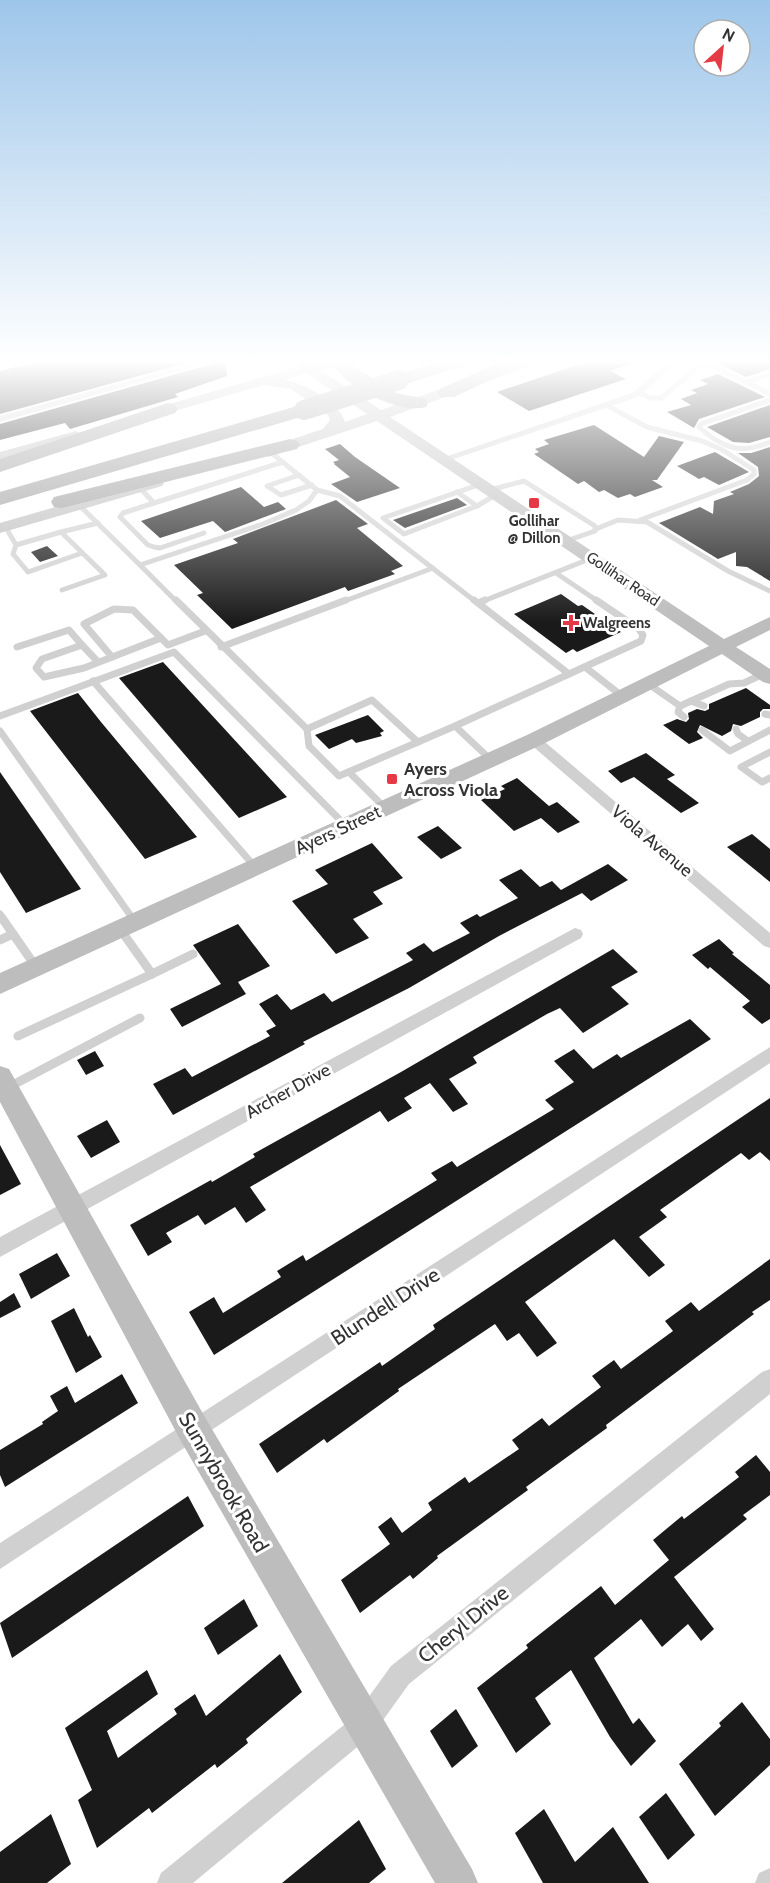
<svg xmlns="http://www.w3.org/2000/svg" width="770" height="1883" font-family="Cabin,sans-serif">
<rect width="100%" height="100%" fill="#fff"/>
<!-- building -->
<g fill="#1a1a1a">
<polygon points="45,360 197,360 0,414 0,371"/>
<polygon points="220,360 225,360 227,376 175,394 178,397 70,429 65,423 0,440 0,424 219,362"/>
<polygon points="592,360 636,360 636,362 610,371 626,379 529,411 497,392"/>
<polygon points="711,360 770,360 770,369 746,377"/>
<polygon points="718,374 765,397 699,419 694,428 667,412 691,405 681,399 697,393 691,390 708,384 700,380"/>
<polygon points="770,405 770,437 749,443 733,442 707,427"/>
<polygon points="594,425 644,457 659,436 684,442 657,480 652,480 663,487 635,497 630,494 618,498 604,490 599,492 584,481 578,484 534,454 539,452 535,449 549,444 544,440"/>
<polygon points="340,444 355,457 400,488 357,502 331,484 350,477 334,464 335,464 333,462 339,460 325,449"/>
<polygon points="770,447 770,581 747,567 736,566 736,552 718,559 659,523 700,507 713,514 714,501 734,494 730,492 749,484 759,476 758,467 738,453 751,453"/>
<polygon points="715,452 749,472 719,485 704,477 699,479 677,466"/>
<polygon points="241,487 264,507 278,502 286,509 225,532 213,521 160,538 141,521"/>
<polygon points="457,498 467,505 405,528 393,520"/>
<polygon points="336,500 368,524 357,528 403,566 391,571 395,574 348,591 345,587 232,629 197,595 203,593 174,565 238,543 233,539"/>
<polygon points="47,546 58,556 40,562 31,552"/>
<polygon points="561,594 578,606 582,605 621,632 577,652 573,649 566,653 514,614"/>
<polygon points="163,662 186,687 287,797 239,818 119,678"/>
<polygon points="746,688 770,705 770,709 763,709 760,712 760,717 741,726 733,724 731,731 722,736 700,725 697,732 703,738 689,744 663,725 677,719 686,722 689,719 688,713 697,709 705,711 709,709 709,704"/>
<polygon points="78,693 101,722 197,837 145,859 30,711"/>
<polygon points="368,715 384,731 380,733 382,736 356,743 352,739 329,749 315,735"/>
<polygon points="646,753 675,775 667,779 699,803 681,813 634,777 621,783 608,771"/>
<polygon points="0,772 81,889 26,913 0,872"/>
<polygon points="517,778 549,806 557,802 580,822 558,833 541,818 514,831 481,800 505,789 501,786"/>
<polygon points="438,826 462,848 441,859 417,837"/>
<polygon points="752,834 770,849 770,882 727,847"/>
<polygon points="372,843 403,878 373,892 383,904 353,919 369,938 336,954 292,901 328,884 315,870"/>
<polygon points="608,864 628,880 591,901 582,893 499,936 409,988 303,1042 305,1044 173,1115 153,1084 185,1068 192,1077 270,1036 266,1031 276,1026 259,1004 277,994 291,1010 324,993 332,1002 413,960 406,953 424,943 433,952 470,933 460,923 477,914 480,917 518,898 499,880 521,869 540,887 552,881 561,890"/>
<polygon points="238,924 270,966 238,982 246,994 182,1027 170,1009 221,984 193,945"/>
<polygon points="719,939 734,953 732,954 770,985 770,1019 762,1024 742,1007 750,1001 710,967 708,969 692,955"/>
<polygon points="613,949 638,972 611,987 629,1004 583,1033 560,1008 547,1014 473,1057 477,1063 449,1079 468,1104 453,1112 430,1083 404,1098 412,1108 388,1122 380,1111 250,1187 266,1210 246,1223 235,1207 205,1225 198,1215 166,1233 172,1242 148,1256 130,1225 211,1180 212,1182 255,1157 253,1154 401,1072"/>
<polygon points="690,1019 711,1039 214,1355 189,1312 214,1297 223,1313 281,1277 277,1271 303,1255 306,1261 437,1180 431,1173 452,1161 457,1167 554,1109 545,1100 574,1082 554,1061 574,1049 593,1069 617,1054 621,1058"/>
<polygon points="95,1051 104,1066 86,1075 77,1060"/>
<polygon points="770,1098 770,1161 760,1152 749,1160 741,1153 660,1210 667,1217 639,1237 665,1265 649,1277 614,1239 525,1302 557,1343 537,1357 519,1333 507,1341 495,1324 398,1389 399,1391 327,1443 324,1439 277,1473 259,1444 380,1362 382,1366 435,1329 433,1325"/>
<polygon points="107,1120 120,1142 91,1158 77,1136"/>
<polygon points="0,1145 21,1184 0,1195"/>
<polygon points="57,1253 70,1276 31,1299 19,1274"/>
<polygon points="770,1259 770,1300 752,1312 754,1314 606,1425 607,1428 526,1487 528,1490 437,1556 438,1558 413,1579 410,1575 360,1613 341,1580 390,1544 378,1527 391,1517 402,1533 432,1510 428,1503 465,1477 469,1483 519,1449 512,1440 542,1418 549,1426 601,1387 592,1376 614,1360 621,1369 673,1331 665,1321 691,1302 699,1311"/>
<polygon points="14,1293 21,1307 0,1318 0,1302"/>
<polygon points="74,1308 88,1337 90,1335 102,1357 76,1373 51,1321"/>
<polygon points="122,1374 138,1403 5,1487 0,1475 0,1450 43,1424 42,1422 58,1411 50,1396 67,1386 75,1403"/>
<polygon points="756,1455 770,1472 770,1495 743,1515 747,1519 674,1577 714,1629 701,1641 688,1624 662,1647 641,1619 594,1658 633,1724 639,1718 656,1741 631,1766 610,1737 571,1670 535,1698 551,1724 516,1753 477,1688 528,1648 526,1645 601,1586 615,1605 669,1560 653,1540 682,1516 684,1519 739,1477 735,1472"/>
<polygon points="188,1496 204,1526 12,1658 0,1623"/>
<polygon points="244,1599 258,1626 218,1655 204,1628"/>
<polygon points="280,1654 302,1692 246,1739 248,1743 217,1768 215,1764 152,1813 149,1808 97,1848 78,1800 92,1790 65,1728 147,1670 158,1694 107,1731 118,1758 177,1714 174,1709 195,1694 206,1716"/>
<polygon points="742,1702 770,1739 770,1765 715,1816 679,1764 721,1726 719,1723"/>
<polygon points="456,1709 478,1746 452,1768 430,1731"/>
<polygon points="666,1793 695,1835 668,1860 639,1817"/>
<polygon points="544,1809 575,1862 613,1827 649,1883 543,1883 515,1833"/>
<polygon points="51,1814 71,1864 47,1883 0,1883 0,1852"/>
<polygon points="359,1820 386,1869 369,1883 282,1883"/>
</g>
<g fill="none" stroke-linecap="round" stroke-linejoin="round">
<!-- lane-far2 -->
<g stroke="#d0d0d0" stroke-width="5">
<polyline points="687,360 713,366 770,394"/>
<polyline points="747,382 770,374"/>
<polyline points="638,392 650,398 661,398 704,362"/>
<path d="M 770,400 L 701,424 L 699,427 C 722,448 741,455 770,442"/>
<polyline points="606,405 647,427 702,441 721,449 754,470 754,474 747,480 640,520"/>
<polyline points="269,451 317,490 340,496 476,602"/>
<polyline points="299,475 267,486 281,495 312,485"/>
<polyline points="481,484 383,518 404,534 477,506 497,494"/>
<polyline points="140,488 154,503 123,513 120,517 148,545 154,547 160,548 204,533"/>
<polyline points="490,490 524,481 595,526 595,531 566,541"/>
<polyline points="457,492 477,506"/>
<polyline points="154,503 283,462"/>
<polyline points="79,505 140,565 263,524 296,510 309,501 317,490"/>
<polyline points="5,526 16,545 61,532 105,575 62,590"/>
<polyline points="596,529 618,520 647,522 728,571 770,591"/>
<polyline points="61,532 98,523"/>
<polyline points="16,545 13,554 28,572 82,553"/>
<polyline points="140,565 177,602"/>
<polyline points="556,573 599,602"/>
<polyline points="342,602 433,568"/>
<polyline points="481,602 592,558"/>
</g>
<!-- lane-far1 -->
<g stroke="#d0d0d0" stroke-width="7">
<polyline points="176,600 307,729 372,700 418,742 455,726"/>
<polyline points="474,600 478,603"/>
<polyline points="485,600 478,603 569,674 455,726 491,760"/>
<polyline points="17,647 69,630 82,645"/>
<polyline points="221,647 346,600"/>
<polyline points="112,657 84,624 114,609 133,610 168,645 205,631"/>
<polyline points="98,662 82,645 42,659 36,668 44,677 84,668 161,638"/>
<polyline points="585,667 622,696"/>
<polyline points="569,674 641,641 643,635 639,629 596,600"/>
<polyline points="93,681 255,867"/>
<polyline points="647,683 680,706 729,684 744,683 763,674"/>
<polyline points="691,701 704,706"/>
<polyline points="680,706 678,712 684,717"/>
<polyline points="765,714 770,715"/>
<polyline points="0,716 174,652 346,826"/>
<polyline points="307,729 309,746 339,776 418,742"/>
<polyline points="736,729 738,734 748,741"/>
<polyline points="702,730 730,751 770,730"/>
<polyline points="0,731 133,919"/>
<polyline points="770,752 741,767 762,782 770,778"/>
<polyline points="349,772 385,808"/>
<polyline points="0,914 3,919"/>
</g>
<!-- lane -->
<g stroke="#d0d0d0" stroke-width="9">
<polyline points="2,918 36,967"/>
<polyline points="132,918 135,922"/>
<polyline points="120,929 152,974 193,954"/>
<polyline points="0,940 13,934"/>
<polyline points="18,1036 152,974"/>
<polyline points="7,1088 140,1018"/>
</g>
<!-- street -->
<g fill="#d0d0d0" fill-rule="evenodd">
<polygon points="6,360 22,360 0,367 0,361"/>
<polygon points="204,360 218,360 0,422 0,416"/>
<polygon points="671,360 681,360 638,397 448,461 444,462 439,459 632,393"/>
<polygon points="534,735 539,737 770,933 770,948 764,946 529,743 527,740"/>
<polygon points="575,928 581,930 583,934 581,938 0,1257 0,1237"/>
<polygon points="770,1047 770,1063 0,1569 0,1543"/>
<polygon points="770,1369 770,1394 409,1684 373,1734 193,1883 157,1883 161,1873 355,1716 391,1666 762,1372"/>
<polygon points="770,1868 770,1883 755,1883 759,1873"/>
</g>
<!-- secondary -->
<g fill="#bdbdbd" fill-rule="evenodd">
<path d="M 289,360 L 305,360 L 381,410 L 522,360 L 541,360 L 539,363 L 390,417 L 724,639 L 770,617 L 770,630 L 736,647 L 770,669 L 770,684 L 763,682 L 722,654 L 541,745 L 0,994 L 0,973 L 527,735 L 709,646 L 377,421 L 268,457 L 260,452 L 263,449 L 323,429 L 330,420 L 328,415 L 291,389 L 264,385 L 147,419 L 140,415 L 142,412 L 297,367 ZM 306,373 L 367,414 L 345,422 C 340,403 303,382 284,380 Z"/>
<polygon points="76,431 83,435 81,438 0,462 0,452"/>
<polygon points="156,478 164,483 162,486 0,533 0,523"/>
<polygon points="0,1066 9,1069 206,1419 472,1869 478,1883 435,1883 182,1443 0,1102"/>
</g>
<!-- highway -->
<g fill="#9a9a9a" fill-rule="evenodd">
<path d="M 319,360 L 356,360 L 352,365 L 396,393 L 426,399 L 428,403 L 426,407 C 399,414 350,389 335,367 L 308,373 L 302,372 L 299,368 L 302,364 Z"/>
<polygon points="446,360 473,360 470,364 399,386 392,384 390,380 392,376"/>
<polygon points="504,360 527,360 524,364 454,397 440,397 438,393 440,389"/>
<polygon points="168,403 175,405 178,409 175,413 0,472 0,459"/>
<polygon points="304,404 311,406 314,410 311,414 0,505 0,492"/>
<polygon points="290,439 297,441 300,445 297,449 62,508 54,507 51,502 54,497"/>
</g>
<!-- highway-bridge -->
<polyline stroke="#9a9a9a" stroke-width="20" points="304,410 399,380"/>
</g>
<!-- sky -->
<linearGradient id="sky" x2="0" y2="1"><stop stop-color="#9ec6ea"/><stop offset="0.58" stop-color="#fff"/><stop offset="1" stop-color="#fff" stop-opacity="0"/></linearGradient>
<rect width="770" height="623" fill="url(#sky)"/>
<!-- markers -->
<g fill="#e63946" stroke="#fff" stroke-width="2">
<rect x="528" y="497" width="12" height="12" rx="3"/>
<path d="M568 614h6v6h6v6h-6v6h-6v-6h-6v-6h6z"/>
<rect x="386" y="773" width="12" height="12" rx="3"/>
</g>
<g text-anchor="middle" dominant-baseline="central" stroke-width="6" stroke-linejoin="round" paint-order="stroke">
<!-- far-poi labels -->
<g font-size="15" font-weight="bold" fill="#333" stroke="#fff">
<text x="534" y="521">Gollihar<tspan x="534" dy="17">@ Dillon</tspan></text>
<text x="583" y="623" text-anchor="start">Walgreens</text>
</g>
<!-- far-street labels -->
<g font-size="15" fill="#333" stroke="#fff">
<text transform="translate(623 579) rotate(34)">Gollihar Road</text>
</g>
<!-- poi labels -->
<g font-size="18" font-weight="bold" fill="#333" stroke="#fff" text-anchor="start">
<text x="404" y="769">Ayers<tspan x="404" dy="21">Across Viola</tspan></text>
</g>
<!-- street labels -->
<g font-size="18" fill="#333" stroke="#fff">
<text transform="translate(338 830) rotate(-25)">Ayers Street</text>
<text transform="translate(652 841) rotate(40)">Viola Avenue</text>
<text transform="translate(288 1091) rotate(-29)">Archer Drive</text>
</g>
<!-- near-street labels -->
<g font-size="21" fill="#333" stroke="#fff">
<text transform="translate(385 1306) rotate(-33)">Blundell Drive</text>
<text transform="translate(224 1482) rotate(60)">Sunnybrook Road</text>
<text transform="translate(463 1624) rotate(-39)">Cheryl Drive</text>
</g>
</g>
<!-- north arrow -->
<g transform="translate(722 48) rotate(27)"><circle r="28" fill="#ffffff" stroke="#adadad" stroke-width="1.5"/>
<path d="M0-4.5L10 22L0 15L-10 22Z" fill="#e63946"/>
<text y="-9" font-size="16" font-weight="bold" text-anchor="middle" fill="#333333">N</text>
</g>
</svg>
